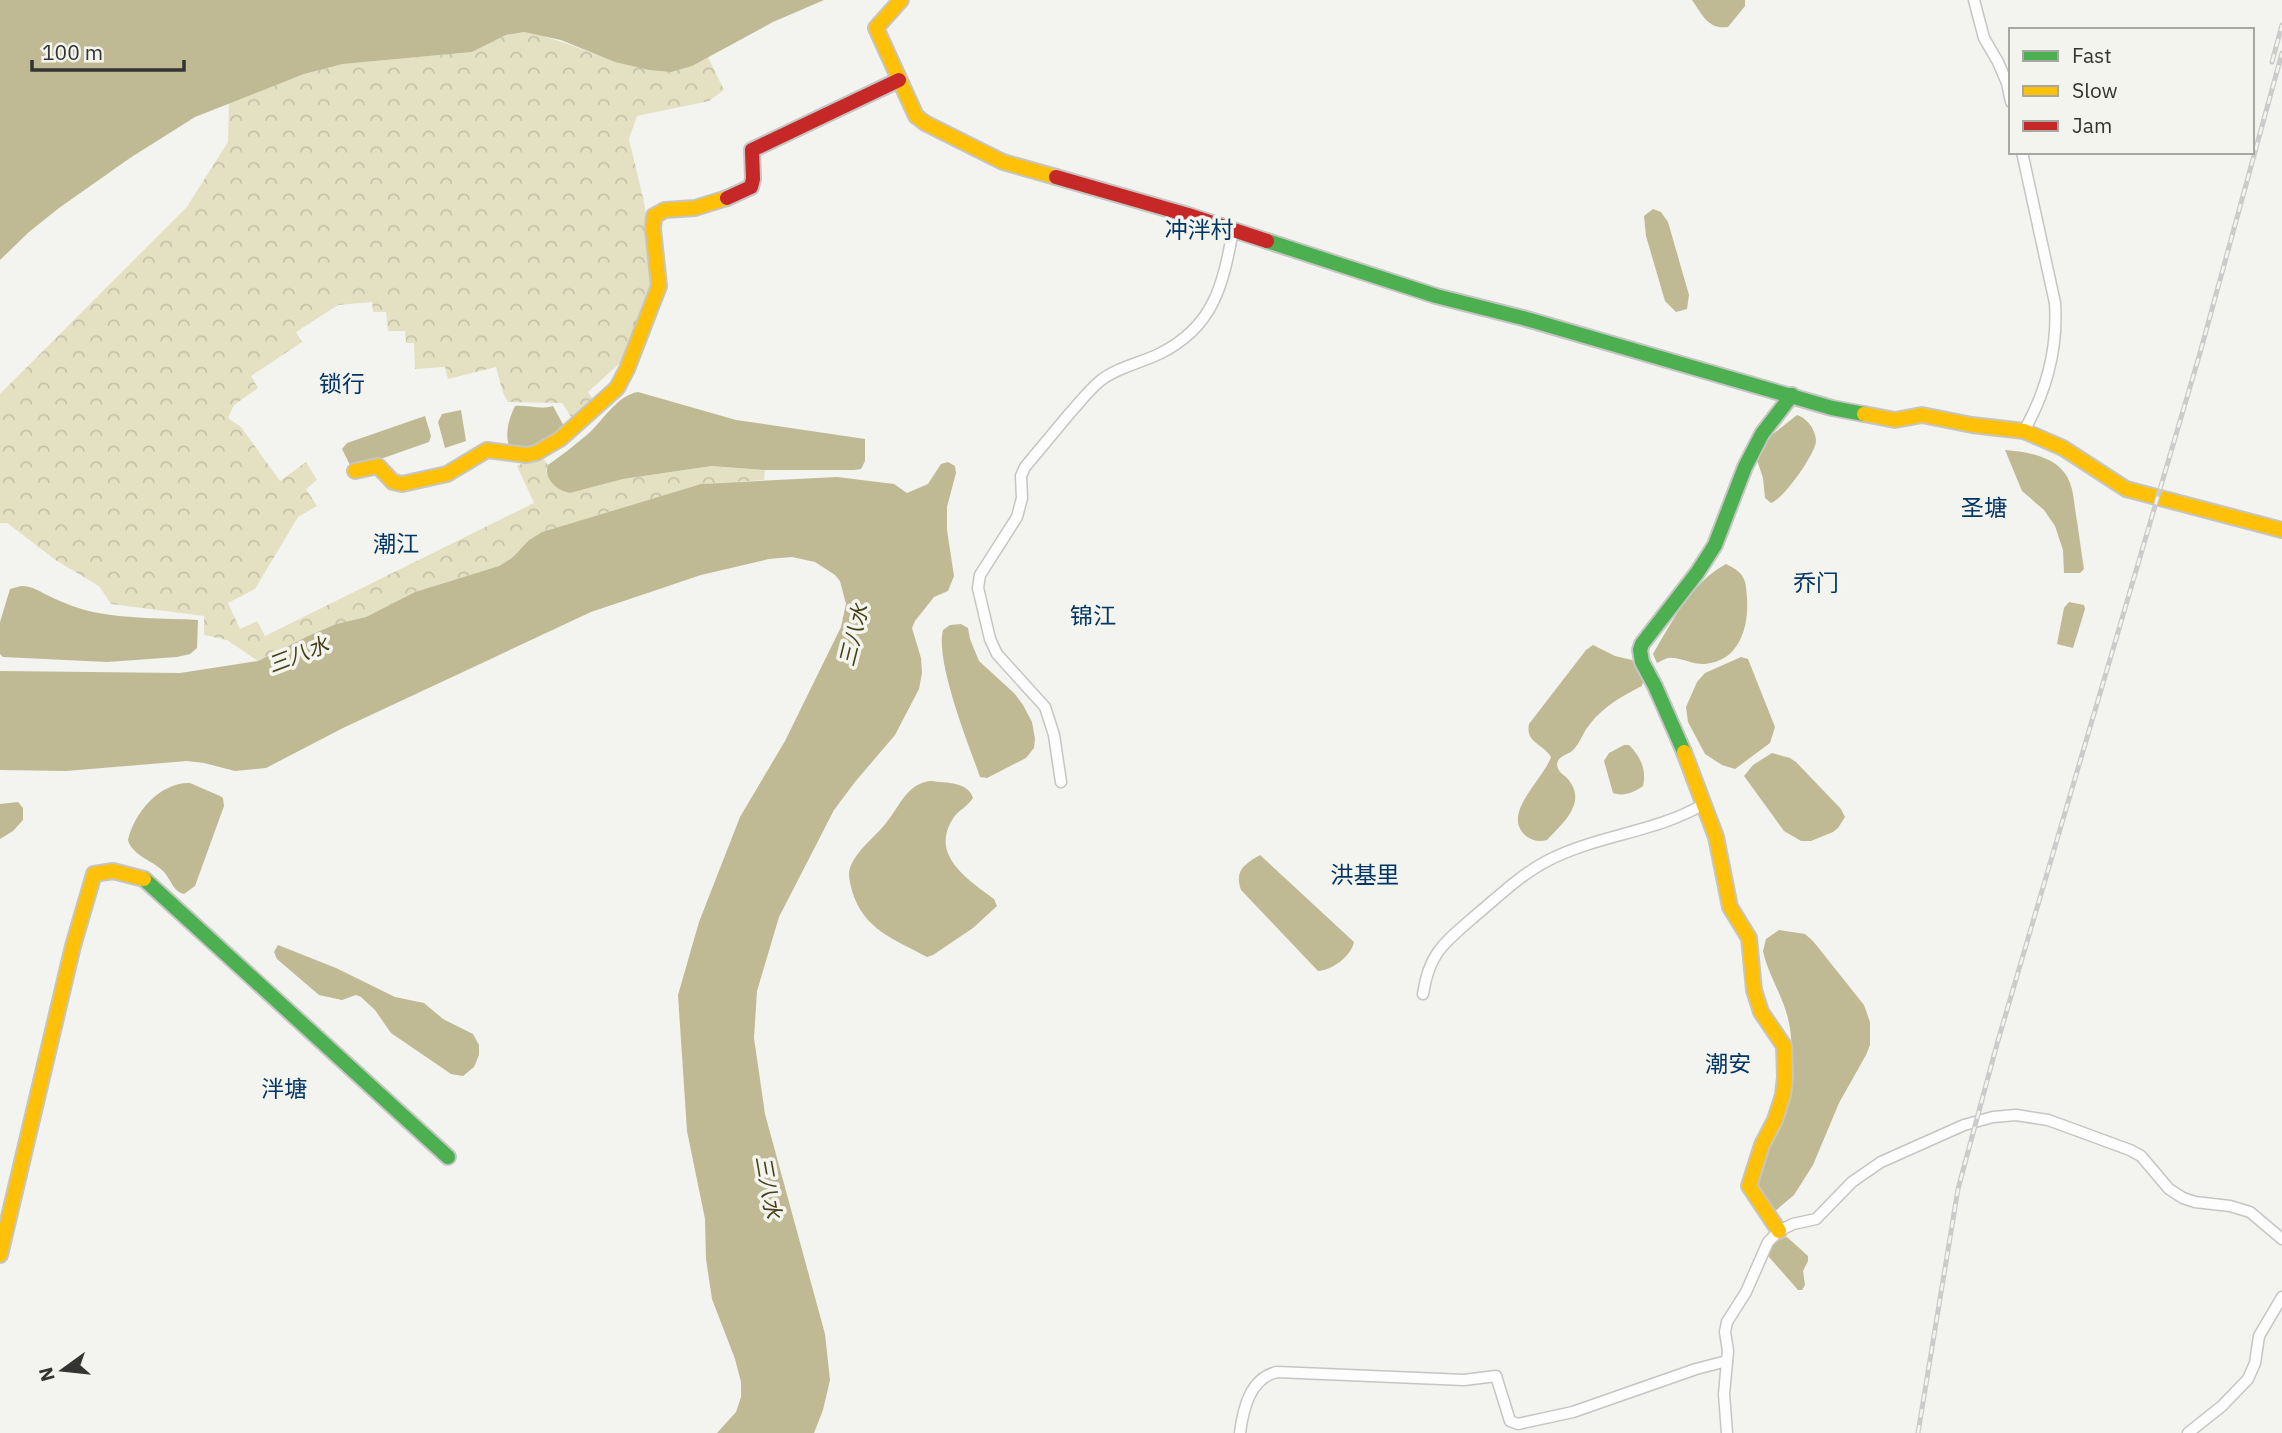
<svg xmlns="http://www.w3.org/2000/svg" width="2282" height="1433" font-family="'IBM Plex Sans','Noto Sans SC',sans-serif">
<defs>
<pattern id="forest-crowns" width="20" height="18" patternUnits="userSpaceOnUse" patternTransform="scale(1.75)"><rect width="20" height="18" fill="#e4e1c3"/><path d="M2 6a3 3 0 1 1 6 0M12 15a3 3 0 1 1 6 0" fill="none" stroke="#c4c2a8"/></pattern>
</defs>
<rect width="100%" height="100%" fill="#f3f3f0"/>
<!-- forest -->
<path fill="url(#forest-crowns)" d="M 524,32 C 587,42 645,92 708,57 L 724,90 L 709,101 L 637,116 L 629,139 L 644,202 L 655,277 L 623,365 L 619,364 L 588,392 L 595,402 L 573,420 L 562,403 L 508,402 L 503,393 L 496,367 L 448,379 L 445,367 L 415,369 L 414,343 L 406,343 L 405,331 L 388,331 L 386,312 L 373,312 L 372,302 L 338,305 L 296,332 L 302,342 L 251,376 L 258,388 L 234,405 L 228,418 L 241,427 L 280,481 L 306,462 L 317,480 L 306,489 L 317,506 L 298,517 L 255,589 L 228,603 L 240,629 L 257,621 L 265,636 L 534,503 L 517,466 L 541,455 L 548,465 L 546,471 L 564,492 L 570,493 L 623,479 L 712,466 L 765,470 L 764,480 L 701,484 L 542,532 L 529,540 L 512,558 L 499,566 L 415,592 L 366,617 L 336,624 L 308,636 L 258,661 L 227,640 L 204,635 L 204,616 L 111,604 L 99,586 L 57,561 L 7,523 L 0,523 L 0,394 L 186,208 L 228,142 L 229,102 L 304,74 L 343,64 L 472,52 L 506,35 Z"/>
<!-- water -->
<g fill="#bfba94">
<polygon points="0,0 824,0 773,22 692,66 671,72 649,70 615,62 561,40 524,32 506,35 472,52 343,64 304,74 195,117 130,158 59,208 29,232 0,260"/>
<path d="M 1692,0 L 1745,0 L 1745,6 L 1728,27 C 1708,30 1702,14 1692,0 Z"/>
<polygon points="1653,209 1661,212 1668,222 1689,295 1687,309 1676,312 1665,301 1646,236 1644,216"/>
<path d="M 638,392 L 736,420 L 865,439 L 865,461 L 861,469 L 854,470 L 765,470 L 712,466 L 623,479 L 570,493 C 557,491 543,478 548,465 C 562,455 575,445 588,434 C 603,421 617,395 638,392 Z"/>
<path d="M 515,406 C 529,405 539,410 553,406 L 565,428 L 531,450 L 510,448 C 504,435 509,418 515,406 Z"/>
<polygon points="461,410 466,441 445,448 438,422 442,414"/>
<path d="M 1797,415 C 1807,418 1816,430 1816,441 C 1816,453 1783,500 1771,503 L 1765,498 L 1763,478 L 1755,454 L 1768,438 Z"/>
<polygon points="425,416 431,436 429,442 352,469 342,449 347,443"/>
<path d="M 2005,450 C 2029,452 2061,457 2070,483 C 2074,493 2074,504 2076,515 C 2079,533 2081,551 2084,569 L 2080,573 L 2064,573 L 2063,550 L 2055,526 L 2044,510 L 2022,491 Z"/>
<polygon points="948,462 955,466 956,473 947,507 947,530 954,576 948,591 934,597 915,621 912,628 921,658 922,673 919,689 895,735 855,782 834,810 779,917 757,991 754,1038 765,1114 825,1334 830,1380 823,1410 814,1433 717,1433 736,1412 741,1397 741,1382 735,1359 712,1299 706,1259 705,1219 687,1131 678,995 699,922 740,817 785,741 841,627 846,604 840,581 835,575 815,562 792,557 769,559 701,575 591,612 343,728 266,768 235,771 204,763 187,761 66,771 0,770 0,671 180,673 258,661 308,636 336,624 366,617 415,592 499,566 512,558 529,540 542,532 701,484 837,477 894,484 907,493 928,484 941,464"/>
<path d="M 1726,564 C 1744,573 1746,578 1747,598 C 1749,628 1739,661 1705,664 C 1694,665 1683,658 1672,658 C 1667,657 1662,661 1657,663 L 1653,654 C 1671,623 1692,582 1726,564 Z"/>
<path d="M 21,586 C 34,586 40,592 51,597 C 64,603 79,609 93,612 C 127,619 163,618 198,620 L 197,648 L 190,654 L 177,657 L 107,662 L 3,657 L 0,654 L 0,622 L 10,589 Z"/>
<polygon points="2069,602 2084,605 2085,609 2073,648 2057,644 2064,608"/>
<path d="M 961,624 L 968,628 L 970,639 L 979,661 L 1015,694 L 1023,705 L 1032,722 L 1035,739 L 1034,748 L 1026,758 L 987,778 L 980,777 C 969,745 935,662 943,630 L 950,625 Z"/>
<path d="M 1593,645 L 1615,656 L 1632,660 L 1644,678 L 1642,686 C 1622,696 1604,706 1590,724 C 1583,732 1580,744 1572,751 C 1567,755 1558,756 1557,764 C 1557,770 1562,774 1566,777 C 1589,801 1564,822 1547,840 C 1539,842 1533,841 1526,836 C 1500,814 1544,779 1551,757 C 1544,744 1525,743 1529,724 L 1586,650 Z"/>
<polygon points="1741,657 1748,659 1775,727 1770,743 1735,769 1722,765 1705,754 1688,722 1686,707 1697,682 1705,673"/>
<path d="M 1624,745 L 1629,745 C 1640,756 1647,770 1643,786 C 1634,792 1624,797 1613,793 L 1604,761 L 1609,753 Z"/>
<polygon points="1772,753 1790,758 1796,762 1841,809 1845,817 1838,828 1833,832 1811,841 1801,841 1784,831 1744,776 1753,765"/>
<path d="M 931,781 C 946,783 969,782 973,798 C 968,806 959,810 954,817 C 928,855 969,880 994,899 L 997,906 L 973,928 L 933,955 L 927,957 C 894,939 864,930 852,891 C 850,882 847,874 851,865 C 858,849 875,837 886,823 C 900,806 907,783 931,781 Z"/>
<path d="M 190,783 L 220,796 L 223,798 L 224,806 L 195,886 L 184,894 C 172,891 171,878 162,870 C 151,860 132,855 128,840 C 134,813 160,782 190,783 Z"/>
<polygon points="18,802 23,808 23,820 13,831 0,839 0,804"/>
<path d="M 1260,855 L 1354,942 C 1351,956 1333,970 1318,971 L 1241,890 C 1234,870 1245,864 1260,855 Z"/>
<path d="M 1779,930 L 1805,934 L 1813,941 L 1864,1005 L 1870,1022 L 1870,1045 L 1866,1055 L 1839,1103 L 1813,1165 L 1794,1195 L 1774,1212 L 1758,1193 L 1755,1181 C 1773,1130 1800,1077 1789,1023 C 1784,997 1768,975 1763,951 L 1766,939 Z"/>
<polygon points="278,945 336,968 395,997 424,1003 443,1019 473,1034 479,1045 479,1055 474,1067 463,1076 451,1074 391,1033 375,1010 361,997 356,995 342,1000 319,995 277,959 274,952"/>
<path d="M 1787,1237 L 1808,1256 L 1808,1261 L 1803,1271 L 1805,1285 L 1802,1290 L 1798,1290 L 1769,1257 L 1768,1252 C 1772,1246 1779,1238 1787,1237 Z"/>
</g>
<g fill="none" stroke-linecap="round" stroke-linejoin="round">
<!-- street casing -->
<g stroke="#c5c5c3" stroke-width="13">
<g id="street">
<polyline points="1974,0 1984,38 1998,62 2007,83 2011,102"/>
<path d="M 2022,152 L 2055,303 C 2058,348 2046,392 2024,431"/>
<path d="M 1061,782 L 1054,735 L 1045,707 L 997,654 L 990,639 L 978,588 L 980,575 L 1017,517 L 1022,498 L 1021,476 L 1025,467 C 1040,449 1055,431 1070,413 C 1079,403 1089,390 1100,381 C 1116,368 1140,363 1159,354 C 1214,327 1223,285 1233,230"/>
<path d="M 1423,994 C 1429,953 1444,943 1475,916 C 1498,897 1520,875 1547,861 C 1596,835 1655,833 1704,804"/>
<path d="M 1240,1433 C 1243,1409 1250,1378 1277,1372 L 1464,1380 L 1496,1376 L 1510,1421 L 1518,1424 L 1573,1412 L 1696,1369 L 1727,1361"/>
<polyline points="1727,1433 1724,1394 1728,1351 1725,1332 1727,1322 1746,1292 1768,1242 1779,1231 1793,1224 1816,1219 1852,1182 1881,1162 1964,1125 1993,1117 2016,1115 2048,1120 2081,1132 2130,1150 2141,1156 2169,1189 2183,1198 2195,1202 2230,1206 2250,1212 2282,1239"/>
<polyline points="2188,1433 2222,1406 2248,1379 2255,1363 2259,1336 2282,1297"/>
</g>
</g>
<!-- fast casing -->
<g stroke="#c5c5c3" stroke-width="18">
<g id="fast">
<polyline points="1267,241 1436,296 1523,318 1832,408 1864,414"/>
<polyline points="1684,752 1655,686 1642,662 1640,650 1642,644 1697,573 1715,545 1745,467 1762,434 1792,395"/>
<polyline points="144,879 448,1157"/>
</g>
</g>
<!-- slow casing -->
<g stroke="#c5c5c3" stroke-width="18">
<g id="slow">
<polyline points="901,0 876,28 916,116 925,123 1003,162 1056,177"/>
<polyline points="1864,414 1895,420 1922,415 1972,425 2024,431 2063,448 2126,489 2282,530"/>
<polyline points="355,471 378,466 393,482 402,484 447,474 487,450 526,455 536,453 560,439 617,388 627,369 659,286 653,229 654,216 665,210 695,208 727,198"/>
<polyline points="1684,752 1716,837 1730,907 1749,938 1754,990 1761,1012 1784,1046 1785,1077 1783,1095 1775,1120 1762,1145 1749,1186 1779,1231"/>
<polyline points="0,1255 73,946 94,874 113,871 144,879"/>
</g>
</g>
<!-- jam casing -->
<g stroke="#c5c5c3" stroke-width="18">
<g id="jam">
<polyline points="1056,177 1188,215 1267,241"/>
<polyline points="727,198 751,187 753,179 752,150 899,80"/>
</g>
</g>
<!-- street -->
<use href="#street" stroke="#fdfdfd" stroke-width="10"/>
<!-- fast -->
<use href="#fast" stroke="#4caf50" stroke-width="14"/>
<!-- slow -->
<use href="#slow" stroke="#ffc107" stroke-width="14"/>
<!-- jam -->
<use href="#jam" stroke="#c62828" stroke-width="14"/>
<!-- rail casing -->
<g stroke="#cbcbcb" stroke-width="5">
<g id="rail">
<polyline points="2272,62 2282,25"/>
<polyline points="1918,1433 1958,1189 1997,1044 2200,353 2282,53"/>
</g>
</g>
<!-- rail -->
<use href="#rail" stroke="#f4f4ef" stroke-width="2.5" stroke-dasharray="8" stroke-linecap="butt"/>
</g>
<g text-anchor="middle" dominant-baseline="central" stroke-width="7" stroke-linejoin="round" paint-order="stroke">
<!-- water labels -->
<g font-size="21" font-style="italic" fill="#464016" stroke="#f4f4ef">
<text transform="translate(853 635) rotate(-76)">三八水</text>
<text transform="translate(298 654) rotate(-21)">三八水</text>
<text transform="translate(769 1187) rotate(80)">三八水</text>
</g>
<!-- quarter labels -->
<g font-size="23" fill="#003565" stroke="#f4f4ef">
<text x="1199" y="229">冲泮村</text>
<text x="342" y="383">锁行</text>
<text x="1984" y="507">圣塘</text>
<text x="396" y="543">潮江</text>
<text x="1816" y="582">乔门</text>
<text x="1093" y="615">锦江</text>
<text x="1365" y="874">洪基里</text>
<text x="1728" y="1063">潮安</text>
<text x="284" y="1088">泮塘</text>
</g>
</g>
<!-- legend -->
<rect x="2009" y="28" width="245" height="126" fill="#f4f4ef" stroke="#a7a7a3" stroke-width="2"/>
<rect x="2023" y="51" width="35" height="10" fill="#4caf50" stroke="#a7a7a3" stroke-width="2"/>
<text x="2072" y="63" font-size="21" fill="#343432">Fast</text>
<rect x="2023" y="86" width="35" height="10" fill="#ffc107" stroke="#a7a7a3" stroke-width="2"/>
<text x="2072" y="98" font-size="21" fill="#343432">Slow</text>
<rect x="2023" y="121" width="35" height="10" fill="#c62828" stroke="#a7a7a3" stroke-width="2"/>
<text x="2072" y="133" font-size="21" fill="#343432">Jam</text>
<!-- north arrow -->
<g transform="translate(63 1370) rotate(255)" stroke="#f4f4ef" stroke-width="5" paint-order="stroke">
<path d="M0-5L12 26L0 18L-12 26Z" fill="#343432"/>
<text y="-10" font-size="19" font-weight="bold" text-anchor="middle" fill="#343432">N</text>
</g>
<!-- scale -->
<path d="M32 60v10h152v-10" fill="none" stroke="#343432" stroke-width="3.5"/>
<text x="42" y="60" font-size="21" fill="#343432" stroke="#f4f4ef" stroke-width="5" paint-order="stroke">100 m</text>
</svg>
